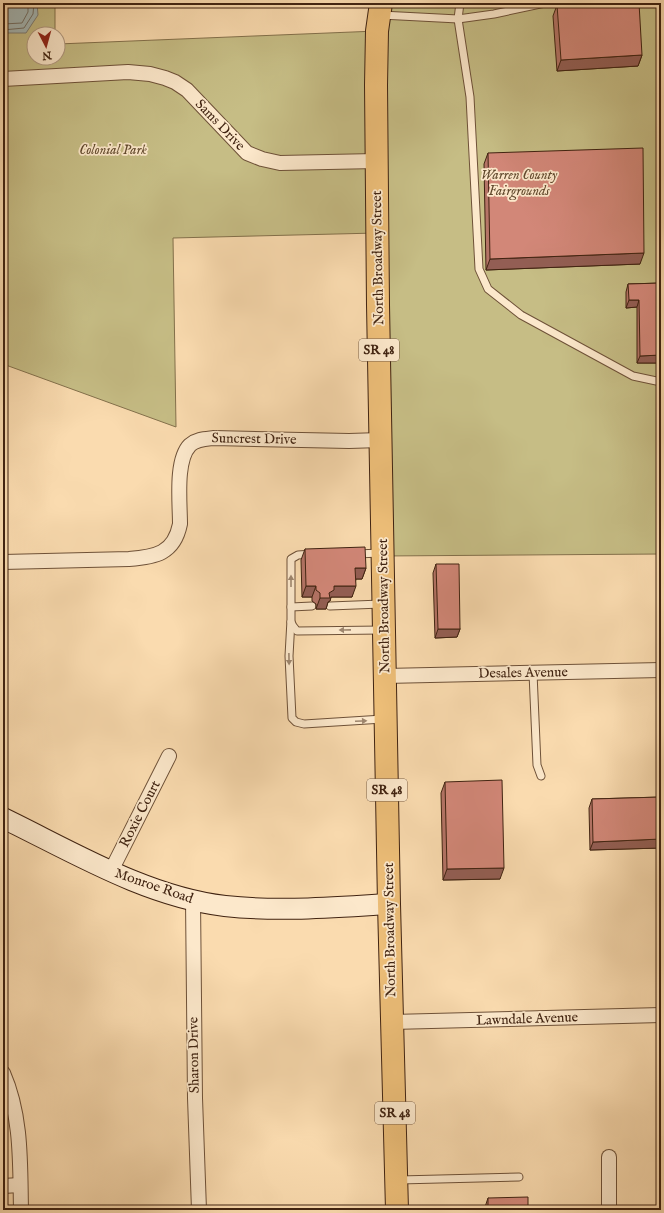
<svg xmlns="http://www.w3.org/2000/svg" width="664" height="1213" font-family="'IM FELL English',serif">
<rect width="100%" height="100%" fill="#fadbaf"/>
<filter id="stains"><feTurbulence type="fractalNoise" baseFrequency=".005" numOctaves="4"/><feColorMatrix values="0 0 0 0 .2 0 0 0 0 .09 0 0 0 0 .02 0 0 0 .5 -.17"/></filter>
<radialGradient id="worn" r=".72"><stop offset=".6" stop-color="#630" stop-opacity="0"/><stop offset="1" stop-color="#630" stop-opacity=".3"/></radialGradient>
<!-- green -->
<polygon fill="#c6bd85" stroke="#83704b" points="3,3 55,3 55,34 34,34 34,58 58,58 58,44 377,31 381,3 661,3 661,554 383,556 377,233 173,238 176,427 3,364"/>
<!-- water -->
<polygon fill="#a4b8b7" stroke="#7c7c75" points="9,3 37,3 38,15 26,33 3,33 3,5"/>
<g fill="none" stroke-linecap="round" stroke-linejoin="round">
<!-- shore -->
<g stroke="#726e64" stroke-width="1">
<polyline points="3,24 22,23 28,12 28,3"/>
<polyline points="3,30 24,28 33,14 34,3"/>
</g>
<!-- lane casing -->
<g stroke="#6e5138" stroke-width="9">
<g id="lane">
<polyline points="460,3 458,19 470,97 479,269 488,289 521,315 633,376 661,382"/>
<polyline points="381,15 458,19 494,14 545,3"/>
<polyline points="312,554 298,555 291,559 291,620 289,656 292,718 296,722 304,724 383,719"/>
<polyline points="357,554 380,553"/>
<polyline points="330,606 381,604"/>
<polyline points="291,607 312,606"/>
<polyline points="291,622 293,626 297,631 382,630"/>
<polyline points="533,673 537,765 541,776"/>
<polyline points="399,1180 519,1177"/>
</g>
</g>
<!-- street casing -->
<g stroke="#6e5138" stroke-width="16">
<g id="street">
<polyline points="3,79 128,72 150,74 165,78 175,82 187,90 247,153 262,159 280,163 376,161"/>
<path d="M 3,562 L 129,559 C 155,557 174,554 180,524 C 180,503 175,460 190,445 C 197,439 206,439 214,438 L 349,441 L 380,440"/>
<polyline points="385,676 661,670"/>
<polyline points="111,871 169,756"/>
<polyline points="193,900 195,1098 199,1210"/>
<polyline points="392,1022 661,1015"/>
<path d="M 3,1073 C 22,1116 20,1164 21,1210"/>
<polyline points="3,1186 20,1185"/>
<polyline points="609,1210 609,1157"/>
</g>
</g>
<!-- secondary casing -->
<g stroke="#402311" stroke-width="22">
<path id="secondary" d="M 3,818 C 73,852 147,897 225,906 C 279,912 335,907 389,904"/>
</g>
<!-- primary casing -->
<g stroke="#402311" stroke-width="24">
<polyline id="primary" points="381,3 377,31 376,85 378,305 389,904 397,1210"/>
</g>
<!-- lane -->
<use href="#lane" stroke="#fce8cb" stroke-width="7"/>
<!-- street -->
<use href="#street" stroke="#fce8cb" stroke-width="14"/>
<!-- secondary -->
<use href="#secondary" stroke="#fce8cb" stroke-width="20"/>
<!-- primary -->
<use href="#primary" stroke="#edbe78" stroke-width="22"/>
</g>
<!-- wall -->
<g fill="#b57467" stroke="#402311">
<polygon points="557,5 642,55 638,66 557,71 553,16"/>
<polygon points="488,153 640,264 486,270 484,164"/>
<polygon points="661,283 661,363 637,363 637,307 626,308 626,292 628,284"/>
<polygon points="305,549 366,568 362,579 356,579 352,597 331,597 330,601 328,602 326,609 316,609 316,604 312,601 312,597 302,597 301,560"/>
<polygon points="436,564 460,629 457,637 435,638 433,573"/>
<polygon points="445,782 500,879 443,880 441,793"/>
<polygon points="661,797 661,848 590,850 589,808 592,799"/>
<polygon points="488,1198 528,1210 484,1210"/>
</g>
<!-- shaded-wall -->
<g fill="#935e54" stroke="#402311">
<polygon points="642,55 638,66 557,71 561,60"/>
<polygon points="644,253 640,264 486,270 490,259"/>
<polygon points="629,300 639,300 637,307 626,308"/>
<polygon points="661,355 661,363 637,363 640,356"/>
<polygon points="355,568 366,568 362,579 351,579"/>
<polygon points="306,586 316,586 312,597 302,597"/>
<polygon points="334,586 356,586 352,597 331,597 330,601 328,602 326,609 316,609 320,598 329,593"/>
<polygon points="438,629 460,629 457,637 435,638"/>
<polygon points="661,839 661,848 590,850 593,842"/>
<polygon points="504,868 500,879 443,880 447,869"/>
</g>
<!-- building -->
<g fill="#d28778" stroke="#402311">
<polygon points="581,3 639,3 642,55 561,60 557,5"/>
<polygon points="643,148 644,253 490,259 488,153"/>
<polygon points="661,283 661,355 640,356 639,300 629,300 628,284"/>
<polygon points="365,547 366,568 355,568 356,586 334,586 334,590 329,593 330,598 320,598 320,593 316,590 316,586 306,586 305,549"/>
<polygon points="436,564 459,564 460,629 438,629"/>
<polygon points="502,780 504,868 447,869 445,782"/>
<polygon points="661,797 661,839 593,842 592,799"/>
<polygon points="528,1197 528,1210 488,1210 488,1198"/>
</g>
<!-- one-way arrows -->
<defs><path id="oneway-solid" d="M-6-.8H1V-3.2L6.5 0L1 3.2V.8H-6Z"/></defs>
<g fill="#9e866e">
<use href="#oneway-solid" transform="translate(291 581) rotate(-90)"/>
<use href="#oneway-solid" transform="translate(345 630) rotate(179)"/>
<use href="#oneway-solid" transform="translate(289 659) rotate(89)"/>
<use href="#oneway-solid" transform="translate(361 721) rotate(-3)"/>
</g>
<g text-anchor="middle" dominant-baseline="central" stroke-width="3.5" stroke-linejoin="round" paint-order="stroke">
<!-- shield labels -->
<g fill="#fce8cb" stroke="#785e49" stroke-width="1">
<rect x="359" y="339" width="40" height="22" rx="3"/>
<rect x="367" y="779" width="40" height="22" rx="3"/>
<rect x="375" y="1102" width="40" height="22" rx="3"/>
</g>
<g font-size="13" font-weight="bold" fill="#402311">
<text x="379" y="350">SR 48</text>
<text x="387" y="790">SR 48</text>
<text x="395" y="1113">SR 48</text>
</g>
<!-- street labels -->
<g font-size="14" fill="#402311" stroke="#fce8cb">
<text transform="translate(220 125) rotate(46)">Sams Drive</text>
<text transform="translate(378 258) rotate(-91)">North Broadway Street</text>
<text transform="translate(254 439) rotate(1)">Suncrest Drive</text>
<text transform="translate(384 606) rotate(-91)">North Broadway Street</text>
<text transform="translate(523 673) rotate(-1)">Desales Avenue</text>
<text transform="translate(140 814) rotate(-63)">Roxie Court</text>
<text transform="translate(154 886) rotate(19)">Monroe Road</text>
<text transform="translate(390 930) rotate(-91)">North Broadway Street</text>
<text transform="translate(527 1019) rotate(-2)">Lawndale Avenue</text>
<text transform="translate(194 1055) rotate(-91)">Sharon Drive</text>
</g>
<!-- park labels -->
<g font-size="14" font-style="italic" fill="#624a2e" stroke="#fce8cb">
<text x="113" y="150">Colonial Park</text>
<text x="519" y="175">Warren County<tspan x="519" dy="16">Fairgrounds</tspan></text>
</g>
</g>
<!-- margin -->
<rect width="664" height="1213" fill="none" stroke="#fadbaf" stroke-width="16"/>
<rect x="4" y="4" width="656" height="1205" fill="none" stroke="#402311" stroke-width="2"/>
<rect x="8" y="8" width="648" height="1197" fill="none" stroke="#402311"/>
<!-- north arrow -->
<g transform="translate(46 46) rotate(174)"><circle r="19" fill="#fce8cb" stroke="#b19981"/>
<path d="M0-3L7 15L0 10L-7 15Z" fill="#8f2418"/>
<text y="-6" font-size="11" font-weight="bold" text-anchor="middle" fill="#402311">N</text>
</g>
<rect width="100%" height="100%" filter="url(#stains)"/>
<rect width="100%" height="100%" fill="url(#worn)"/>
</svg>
